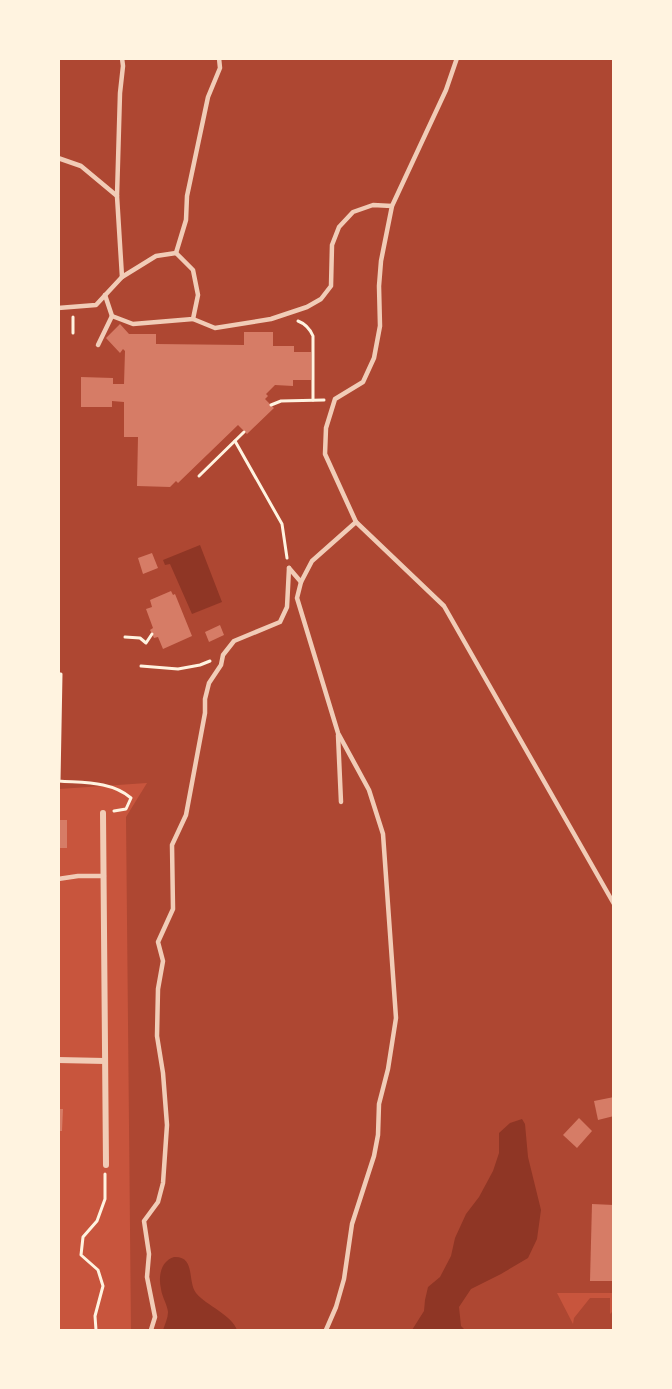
<svg xmlns="http://www.w3.org/2000/svg" width="672" height="1389" font-family="Arial,sans-serif">
<rect width="100%" height="100%" fill="#c8553d"/>
<!-- green -->
<polygon fill="#ae4732" points="59,59 613,59 614,1293 557,1293 573,1324 574,1318 590,1298 610,1298 610,1314 613,1311 613,1330 131,1330 126,817 147,783 59,789"/>
<!-- water -->
<g fill="#8f3625">
<polygon points="200,545 222,602 192,614 170,564 165,565 163,560"/>
<polygon points="522,1119 525,1124 528,1157 541,1210 537,1239 528,1258 501,1274 471,1289 459,1307 461,1326 465,1330 412,1330 424,1311 425,1300 428,1287 440,1277 451,1256 455,1238 466,1214 479,1197 493,1171 499,1153 499,1133 510,1123"/>
<path d="M 174,1257 C 196,1256 187,1281 196,1293 C 207,1306 232,1315 237,1330 L 163,1330 C 165,1324 168,1318 168,1312 C 167,1304 162,1297 161,1289 C 158,1276 161,1261 174,1257 Z"/>
</g>
<!-- building -->
<g fill="#d67c66">
<polygon points="120,324 129,334 156,334 156,344 244,345 244,332 273,332 273,346 294,346 294,352 311,352 311,380 293,380 293,386 275,385 266,394 268,396 265,399 274,408 247,434 238,425 178,483 176,481 170,487 137,486 138,437 124,437 124,402 112,401 112,407 81,407 81,377 113,378 113,384 124,384 125,351 123,349 120,353 106,338"/>
<polygon points="152,553 158,568 143,574 138,558"/>
<polygon points="171,591 173,595 175,594 192,636 163,649 158,637 154,638 150,630 153,628 146,609 152,607 150,600"/>
<polygon points="220,625 224,635 209,642 205,632"/>
<rect x="58" y="820" width="9" height="28"/>
<polygon points="614,1097 614,1116 598,1120 594,1101"/>
<polygon points="58,1109 63,1109 62,1131 58,1131"/>
<polygon points="579,1118 592,1131 577,1148 563,1135"/>
<polygon points="592,1204 614,1205 614,1281 590,1281"/>
</g>
<g fill="none" stroke-linecap="round" stroke-linejoin="round">
<!-- path -->
<g stroke="#fff3e0" stroke-width="3">
<polyline points="73,317 73,333"/>
<path d="M 298,321 C 306,324 310,329 313,336 L 313,400"/>
<polyline points="271,405 281,401 324,400"/>
<polyline points="235,441 282,524 287,558"/>
<polyline points="199,476 244,432"/>
<polyline points="125,637 140,638 146,643 152,634"/>
<polyline points="141,666 178,669 200,665 210,661"/>
<path d="M 58,674 L 61,674 L 59,781 C 83,783 111,781 131,798 L 126,809 L 114,811"/>
<polyline points="96,1330 95,1316 103,1286 98,1270 81,1255 83,1237 97,1221 105,1199 105,1174"/>
</g>
<!-- service -->
<g stroke="#f1ccb7" stroke-width="4.5">
<polyline points="457,58 446,90 392,206 381,261 379,286 380,326 374,358 363,382 335,399 326,428 325,454 356,522 444,606 614,904"/>
<polyline points="58,158 81,166 117,196"/>
<polyline points="176,253 186,220 187,196 208,97 220,68 219,58"/>
<polyline points="105,295 112,316 133,324 193,319 198,295 193,270 176,253 156,256 122,277"/>
<polyline points="58,308 96,305 122,277 117,196 120,93 123,66 122,58"/>
<polyline points="193,319 215,328 271,319 307,307 321,299 331,286 332,245 339,227 353,212 373,205 392,206"/>
<polyline points="98,345 112,316"/>
<polyline points="289,568 301,582"/>
<polyline points="338,735 341,802"/>
<polyline points="58,879 78,876 104,876"/>
<polyline points="151,1330 155,1317 147,1277 149,1254 144,1221 158,1202 163,1183 167,1125 163,1073 157,1036 158,989 163,961 158,942 173,909 172,845 186,815 205,713 205,699 209,683 221,665 223,655 234,641 280,622 287,607 289,568"/>
<polyline points="326,1330 336,1307 344,1279 352,1224 374,1156 378,1135 379,1104 388,1069 396,1018 383,834 369,790 338,733 297,598 301,582 312,561 356,522"/>
</g>
<!-- minor -->
<g stroke="#f1ccb7" stroke-width="6">
<polyline points="103,813 106,1165"/>
<polyline points="58,1060 105,1061"/>
</g>
</g>
<!-- border -->
<rect width="672" height="1389" fill="none" stroke="#fff3e0" stroke-width="120"/>
</svg>
